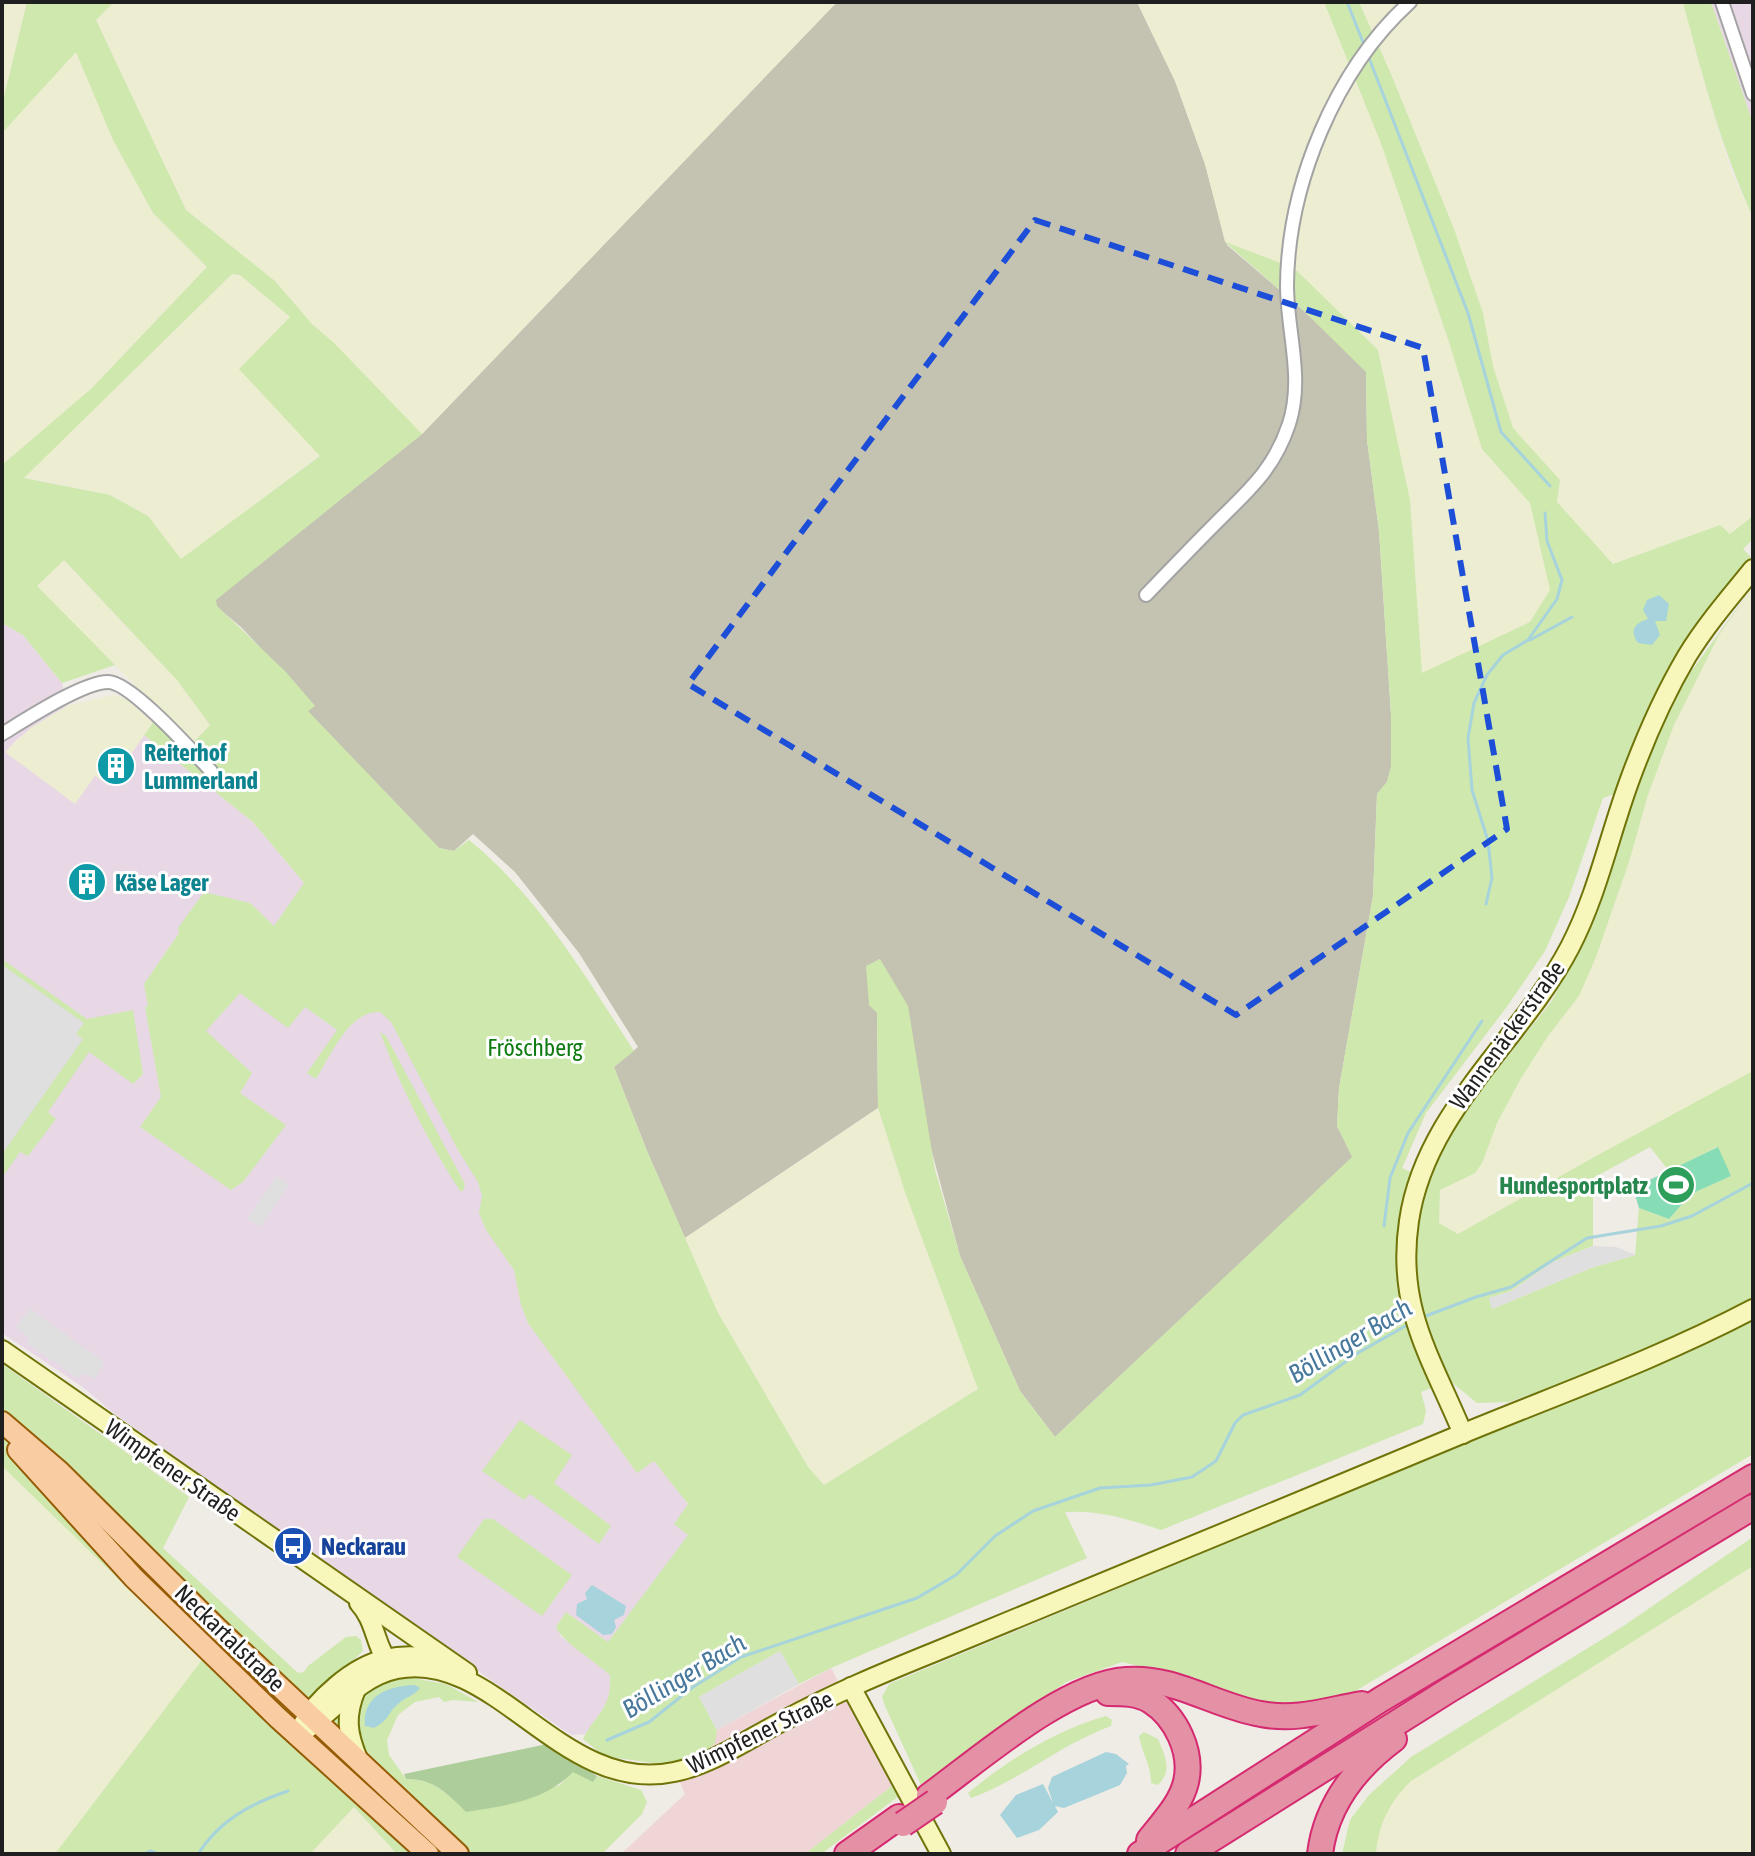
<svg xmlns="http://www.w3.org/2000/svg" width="1755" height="1856" font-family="'Asap Condensed',sans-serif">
<rect width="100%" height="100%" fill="#efebe5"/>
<!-- commercial -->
<polygon fill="#f0d5d6" points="831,1668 893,1785 805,1854 621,1854 685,1794 673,1766 717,1730"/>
<!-- industrial -->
<g fill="#e8d8e6">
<polygon points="1711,2 1753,2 1753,123"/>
<polygon points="2,623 23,635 62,683 67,706 31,728 16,740 6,752 95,776 110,785 144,735 253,822 304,883 355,953 688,1505 689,1535 608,1642 566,1612 560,1636 592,1658 610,1674 611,1693 605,1710 586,1734 572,1735 565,1731 356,1587 111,1411 84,1388 2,1333"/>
</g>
<!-- construction -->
<polygon fill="#c4c2b1" points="837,2 1137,2 1175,81 1205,164 1227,245 1304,311 1366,371 1367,440 1379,531 1391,715 1391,767 1387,782 1377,794 1373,896 1339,1088 1337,1126 1353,1157 1055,1437 1020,1391 960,1256 880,959 866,967 877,1012 878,1108 685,1238 647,1151 614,1067 638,1047 579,953 515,872 473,834 454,851 439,848 307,711 315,706 241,627 217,607 215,600 422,434"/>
<!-- farmland -->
<g fill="#ededd1">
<polygon points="2,2 27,2 2,105"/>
<polygon points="114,2 837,2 422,434 334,343 311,323 275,281 186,210 96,20"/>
<polygon points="1137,2 1324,2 1382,146 1449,342 1482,449 1530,503 1550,590 1530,622 1422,674 1410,500 1378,350 1294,268 1225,242 1205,164 1175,81"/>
<polygon points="1359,2 1683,2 1702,76 1731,171 1753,217 1753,516 1729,535 1720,525 1613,564 1557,502 1560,480 1513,428 1493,366 1483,313 1454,229 1391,74"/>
<polygon points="76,51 113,140 153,213 207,267 92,388 2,465 2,133"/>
<polygon points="232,274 240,275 290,317 240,369 320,455 181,560 148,516 111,495 23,477"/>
<polygon points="63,560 177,680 210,725 193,743 36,586"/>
<polygon points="1753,586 1753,1072 1596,1156 1458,1234 1439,1223 1440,1190 1483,1161 1497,1123 1520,1080 1548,1036 1579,996 1596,957 1629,862 1648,795 1674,725 1719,635"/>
<polygon points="113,695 128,700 153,723 109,785 95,776 75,804 5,752 31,728 67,706"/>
<polygon points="878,1108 906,1195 978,1389 824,1485 808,1467 717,1311 685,1238"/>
<polygon points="2,1466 202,1660 55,1854 2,1854"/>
<polygon points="1753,1566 1753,1854 1376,1854 1378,1830 1391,1802 1411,1781"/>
<polygon points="353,1807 397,1854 310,1854"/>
</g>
<!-- grass -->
<g fill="#cee8ad" fill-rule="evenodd">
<path d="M 27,2 L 114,2 L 96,20 L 186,210 L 275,281 L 312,324 L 334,343 L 422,434 L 216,600 L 217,606 L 286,672 L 315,706 L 308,711 L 439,848 L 454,851 L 469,840 C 539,897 585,976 634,1051 L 614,1067 L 647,1151 L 717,1311 L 808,1467 L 824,1485 L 978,1389 L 906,1195 L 878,1108 L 877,1013 L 869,1005 L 866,966 L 880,959 L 908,1006 L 935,1170 L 960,1256 L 1020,1391 L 1055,1437 L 1352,1157 L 1337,1126 L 1339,1088 L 1373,896 L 1377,794 L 1387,782 L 1391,767 L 1391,715 L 1379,531 L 1367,440 L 1366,372 L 1304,311 L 1225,242 L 1294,268 L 1378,350 L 1410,500 L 1422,673 L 1530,622 L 1550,590 L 1530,503 L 1482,449 L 1449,342 L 1382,146 L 1324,2 L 1359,2 L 1391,74 L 1454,229 L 1483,313 L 1493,366 L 1513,428 L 1560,480 L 1557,502 L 1613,564 L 1720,525 L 1730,534 L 1753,516 L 1753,539 L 1743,549 L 1751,557 C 1726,588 1698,617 1679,652 C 1653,697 1633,745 1614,794 L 1603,798 L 1569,897 L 1545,951 L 1506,1008 L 1426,1113 L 1402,1168 L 1430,1181 L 1444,1144 L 1485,1085 L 1551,1002 L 1580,949 L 1647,760 L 1685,680 L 1751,589 L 1719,635 L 1674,725 L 1648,795 L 1629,862 L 1596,957 L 1579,996 L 1548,1036 L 1520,1080 L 1497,1123 L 1483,1161 L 1475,1173 L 1440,1190 L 1439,1223 L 1458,1234 L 1596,1156 L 1753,1071 L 1753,1454 L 1352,1693 L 1323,1704 L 1294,1709 L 1222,1695 L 1202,1681 L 1122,1662 L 1066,1682 L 921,1785 L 885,1706 L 882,1697 L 889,1684 L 1714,1340 L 1708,1323 L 1618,1363 L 1509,1402 L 1477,1403 L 1450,1381 L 1421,1392 L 1426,1411 L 1423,1424 L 1161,1530 C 1129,1519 1099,1510 1065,1512 L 1087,1558 L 831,1668 L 799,1684 L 780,1651 L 699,1697 L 717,1730 L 715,1743 L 704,1754 L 673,1766 L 604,1756 L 583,1739 C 597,1712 612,1709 610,1675 C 596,1662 561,1641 556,1627 L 566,1612 L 608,1642 L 688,1535 L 674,1524 L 688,1504 L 654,1461 L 637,1473 L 528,1323 L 521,1305 L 514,1270 L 486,1230 L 479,1213 L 482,1196 L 478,1182 L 458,1150 L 391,1022 L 380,1012 C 349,1010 330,1057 316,1079 L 307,1073 L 337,1030 L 305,1007 L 288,1028 L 240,993 L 206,1031 L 252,1073 L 240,1093 L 286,1125 L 243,1182 L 231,1190 L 140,1127 L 161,1097 L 145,1007 L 148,1006 L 144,984 L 179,933 L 178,928 L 204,892 L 250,903 L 274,926 L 304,883 L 253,822 L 144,735 L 162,711 L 193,743 L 210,725 L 177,680 L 64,560 L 37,586 L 115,665 L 62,683 L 23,635 L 2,623 L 2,465 L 92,388 L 207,267 L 153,213 L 113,140 L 76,52 L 2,133 L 2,105 ZM 232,274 L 240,275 L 290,317 L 239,369 L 320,456 L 181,559 L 148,516 L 110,495 L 24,478 ZM 1650,1147 L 1669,1171 L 1717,1147 L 1731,1176 L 1691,1194 L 1669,1219 L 1639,1208 L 1635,1255 L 1591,1268 L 1492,1309 L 1489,1298 L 1511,1291 L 1553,1262 L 1593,1246 L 1593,1178 Z"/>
<path d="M 1683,2 L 1711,2 L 1753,123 L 1753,217 C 1721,148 1702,75 1683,2 Z"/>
<polygon points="2,959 87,1019 133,1010 143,1074 133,1084 89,1052 48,1112 56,1119 28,1156 20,1152 2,1178 2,1154 82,1040 76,1034 83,1023 2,965"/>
<path d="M 380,1032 L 386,1036 L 465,1184 L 463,1191 L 460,1191 C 428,1142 400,1086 380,1032 Z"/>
<path d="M 2,1364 L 189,1497 L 163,1548 L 298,1673 L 304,1672 L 308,1666 L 346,1637 L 356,1636 L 361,1640 L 363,1651 L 319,1692 L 417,1674 L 417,1679 L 446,1684 L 478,1702 L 453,1700 L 444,1702 L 439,1697 L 415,1702 L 398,1715 L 387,1740 L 389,1755 L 406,1779 C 433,1778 448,1794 466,1812 L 560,1785 L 573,1771 L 592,1781 L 597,1776 L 641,1790 L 647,1802 L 642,1814 L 602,1854 L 397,1854 L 354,1807 L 310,1854 L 55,1854 L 202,1660 L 2,1466 Z"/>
<polygon points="520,1420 572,1455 554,1483 611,1526 599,1544 530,1494 524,1500 482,1471"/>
<polygon points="484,1519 493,1519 572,1575 542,1616 457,1557"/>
<path d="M 1753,1537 L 1753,1566 L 1411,1781 C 1389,1803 1379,1823 1376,1854 L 1342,1854 L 1350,1820 L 1369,1795 L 1411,1757 L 1622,1627 Z"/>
<path d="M 1106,1716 L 1112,1720 L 1111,1726 C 1061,1744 1021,1780 971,1798 L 968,1793 C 1008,1760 1056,1730 1106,1716 Z"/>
<path d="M 1144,1732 L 1158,1739 C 1165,1756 1173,1770 1158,1785 L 1151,1783 C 1151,1765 1142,1753 1139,1736 Z"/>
<polygon points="893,1785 899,1796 821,1854 805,1854"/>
</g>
<!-- forest -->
<path fill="#adcd9b" d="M 547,1744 L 597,1776 L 593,1782 L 573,1772 C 545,1801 504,1806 466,1812 C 448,1794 433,1778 406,1779 L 404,1774 Z"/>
<!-- pitch -->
<polygon fill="#86dcb5" points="1718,1147 1731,1176 1691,1194 1669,1219 1639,1208 1633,1188"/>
<!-- parking -->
<g fill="#dfdfdf">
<polygon points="2,965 84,1023 76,1034 83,1039 2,1154"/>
<polygon points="277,1176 289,1185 260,1227 247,1219"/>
<polygon points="1593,1246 1616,1247 1636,1255 1591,1268 1492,1309 1489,1298 1511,1291 1553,1262"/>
<polygon points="30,1309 104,1362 95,1379 84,1373 79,1379 29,1345 27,1336 16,1327"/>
<polygon points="780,1651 799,1684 717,1730 699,1697"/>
</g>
<!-- water -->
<g fill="#a7d3dc">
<path d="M 1659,595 L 1669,604 L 1666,621 L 1655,621 L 1660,635 L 1652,645 L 1638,643 C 1629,630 1635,623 1648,619 L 1643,610 L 1647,600 Z"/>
<polygon points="592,1585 626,1606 624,1615 614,1620 616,1627 612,1634 603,1635 576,1615 577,1604 587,1599 585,1593"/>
<path d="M 415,1685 L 420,1688 C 414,1696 405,1697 398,1704 C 387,1713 391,1719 374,1728 L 365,1726 C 362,1695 389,1686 415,1685 Z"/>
<polygon points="1106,1752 1116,1754 1129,1764 1126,1766 1127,1773 1120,1785 1064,1808 1055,1806 1058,1812 1039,1830 1017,1838 1000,1815 1016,1795 1043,1784 1053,1803 1048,1788 1052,1777"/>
</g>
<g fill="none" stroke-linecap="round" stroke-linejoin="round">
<!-- stream -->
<g stroke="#a7d3dc" stroke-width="3">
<polyline points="1347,2 1365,47"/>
<polyline points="1369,58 1468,313 1501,432 1550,486"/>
<polyline points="1530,640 1572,617"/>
<polyline points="1486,904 1492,878 1488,841 1472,790 1468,738 1474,703 1487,675 1503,655 1528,640 1557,599 1562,580 1547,541 1545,513"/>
<polyline points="1384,1226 1390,1178 1408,1133 1482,1021"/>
<polyline points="1423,1317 1476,1297 1511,1287 1587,1238 1661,1226 1692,1216 1753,1183"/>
<polyline points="607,1740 649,1722 693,1687 741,1657 917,1598 956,1575 995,1536 1033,1511 1100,1488 1151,1485 1192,1477 1216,1461 1235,1423 1243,1415 1300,1395 1356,1354 1409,1324"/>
<polyline points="144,1854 151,1851 158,1854"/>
<path d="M 198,1854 C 220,1820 250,1804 288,1791"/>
</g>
<!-- street casing -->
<g stroke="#a3a3a3" stroke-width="16">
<g id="street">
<polyline points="1722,2 1753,94"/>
<path d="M 1146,595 C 1170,570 1194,545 1218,521 C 1250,489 1274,469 1289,424 C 1304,378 1287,332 1287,285 C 1288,185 1335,70 1410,2"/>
<path d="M 2,734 C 25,720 83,682 108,682 C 131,682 193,752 211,771"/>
</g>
</g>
<!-- secondary casing -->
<g stroke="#6f7308" stroke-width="22">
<g id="secondary">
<polyline points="2,1350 467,1673"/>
<path d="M 1463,1434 C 1431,1357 1396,1308 1409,1221 C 1425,1111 1521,1041 1570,947 C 1597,895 1609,837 1629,782 C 1645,738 1664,695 1687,656 C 1706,625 1730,597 1753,569"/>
<path d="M 359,1603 C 376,1621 375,1647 390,1665"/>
<polyline points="851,1687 941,1854"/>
<path d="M 356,1689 C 345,1716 347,1733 358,1759"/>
<path d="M 303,1724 C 311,1709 323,1697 336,1686 C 370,1657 400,1651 443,1660"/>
<path d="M 297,1736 C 330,1716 357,1677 397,1669 C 495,1649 563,1796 674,1772 C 713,1764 748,1739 783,1721 C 832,1694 885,1672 937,1651 C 1110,1580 1284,1508 1457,1436 C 1556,1395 1658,1359 1753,1309"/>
</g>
</g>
<!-- primary casing -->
<g stroke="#955c05" stroke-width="24">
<g id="primary">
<polyline points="2,1422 59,1471 218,1629 458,1854"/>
<polyline points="18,1450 134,1578 277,1717 428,1854"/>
</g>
</g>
<!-- highway casing -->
<g stroke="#d52a70" stroke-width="28">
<g id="highway">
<path d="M 1108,1693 C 1123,1693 1138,1693 1151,1701 C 1176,1717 1193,1752 1186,1782 C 1181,1804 1162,1823 1149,1840"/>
<path d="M 929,1796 C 980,1759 1065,1684 1126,1680 C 1175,1676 1214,1706 1261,1714 C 1297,1721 1327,1710 1362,1704"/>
<polyline points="847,1854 899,1817"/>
<polyline points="1140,1854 1380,1700 1753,1477"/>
<polyline points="1188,1854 1449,1690 1753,1507"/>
<path d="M 1320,1854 C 1326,1805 1355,1768 1394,1739"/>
</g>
</g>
<!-- street -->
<use href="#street" stroke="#fff" stroke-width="12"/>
<!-- secondary -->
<use href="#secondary" stroke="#f8f7bb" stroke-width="18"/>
<!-- primary -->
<use href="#primary" stroke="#f9cda1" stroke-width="20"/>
<!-- highway -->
<use href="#highway" stroke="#e490a5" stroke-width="24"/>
<!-- highway-bridge casing -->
<g stroke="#d52a70" stroke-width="28" stroke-linecap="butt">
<polyline id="highway-bridge" points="903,1824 935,1802"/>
</g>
<!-- highway-bridge -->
<use href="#highway-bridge" stroke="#e490a5" stroke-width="24"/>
</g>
<!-- marked area -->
<path fill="none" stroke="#1d4ed8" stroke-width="6" stroke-dasharray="16 10" stroke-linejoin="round" d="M 1035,220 L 1423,348 L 1507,829 L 1236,1015 L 688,684 Z"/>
<!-- icons -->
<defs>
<g id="building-disc" transform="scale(2)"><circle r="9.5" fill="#0f9aa8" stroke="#fff"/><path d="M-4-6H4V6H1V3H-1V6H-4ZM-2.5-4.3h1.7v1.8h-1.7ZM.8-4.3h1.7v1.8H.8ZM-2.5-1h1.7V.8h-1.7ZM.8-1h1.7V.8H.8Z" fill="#fff"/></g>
<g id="stadium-disc" transform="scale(2)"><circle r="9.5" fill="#2e9e5b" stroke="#fff"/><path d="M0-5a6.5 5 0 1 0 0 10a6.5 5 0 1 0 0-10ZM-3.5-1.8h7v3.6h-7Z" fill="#fff"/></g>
<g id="bus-disc" transform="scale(2)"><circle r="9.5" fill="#1a4fb4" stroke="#fff"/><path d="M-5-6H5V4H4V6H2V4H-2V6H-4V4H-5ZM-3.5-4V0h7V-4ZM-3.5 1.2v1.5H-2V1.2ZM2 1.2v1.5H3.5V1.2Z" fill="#fff"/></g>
</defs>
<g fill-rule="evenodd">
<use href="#building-disc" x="116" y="766"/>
<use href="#building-disc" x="87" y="882"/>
<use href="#stadium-disc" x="1676" y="1185"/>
<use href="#bus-disc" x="293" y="1546"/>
</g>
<g text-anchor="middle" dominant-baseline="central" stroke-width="6" stroke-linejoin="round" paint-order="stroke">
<!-- culture labels -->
<g font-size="24" font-weight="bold" fill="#0d838f" stroke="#fff" text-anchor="start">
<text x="144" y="752">Reiterhof<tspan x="144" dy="28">Lummerland</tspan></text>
<text x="115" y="882">Käse Lager</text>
</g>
<!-- street labels -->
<g font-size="24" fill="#1f1f1f" stroke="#fff">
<text transform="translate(1507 1035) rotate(-54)">Wannenäckerstraße</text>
<text transform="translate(173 1470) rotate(35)">Wimpfener Straße</text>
<text transform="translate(230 1638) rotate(44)">Neckartalstraße</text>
<text transform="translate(760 1732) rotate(-26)">Wimpfener Straße</text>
</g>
<!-- park labels -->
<g font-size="24" fill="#0f7b11" stroke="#fff">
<text x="535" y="1047">Fröschberg</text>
</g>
<!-- leisure labels -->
<g font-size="24" font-weight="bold" fill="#27864d" stroke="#fff" text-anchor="end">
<text x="1648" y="1185">Hundesportplatz</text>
</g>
<!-- transit labels -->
<g font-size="24" font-weight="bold" fill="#164399" stroke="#fff" text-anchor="start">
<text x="321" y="1546">Neckarau</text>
</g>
<!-- water labels -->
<g font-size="26" font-style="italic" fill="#48789c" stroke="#fff">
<text transform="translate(1350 1341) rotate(-31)">Böllinger Bach</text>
<text transform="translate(684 1676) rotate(-31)">Böllinger Bach</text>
</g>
</g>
<!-- border -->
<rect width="1755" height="1856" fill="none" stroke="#1f1f1f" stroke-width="8"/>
</svg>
